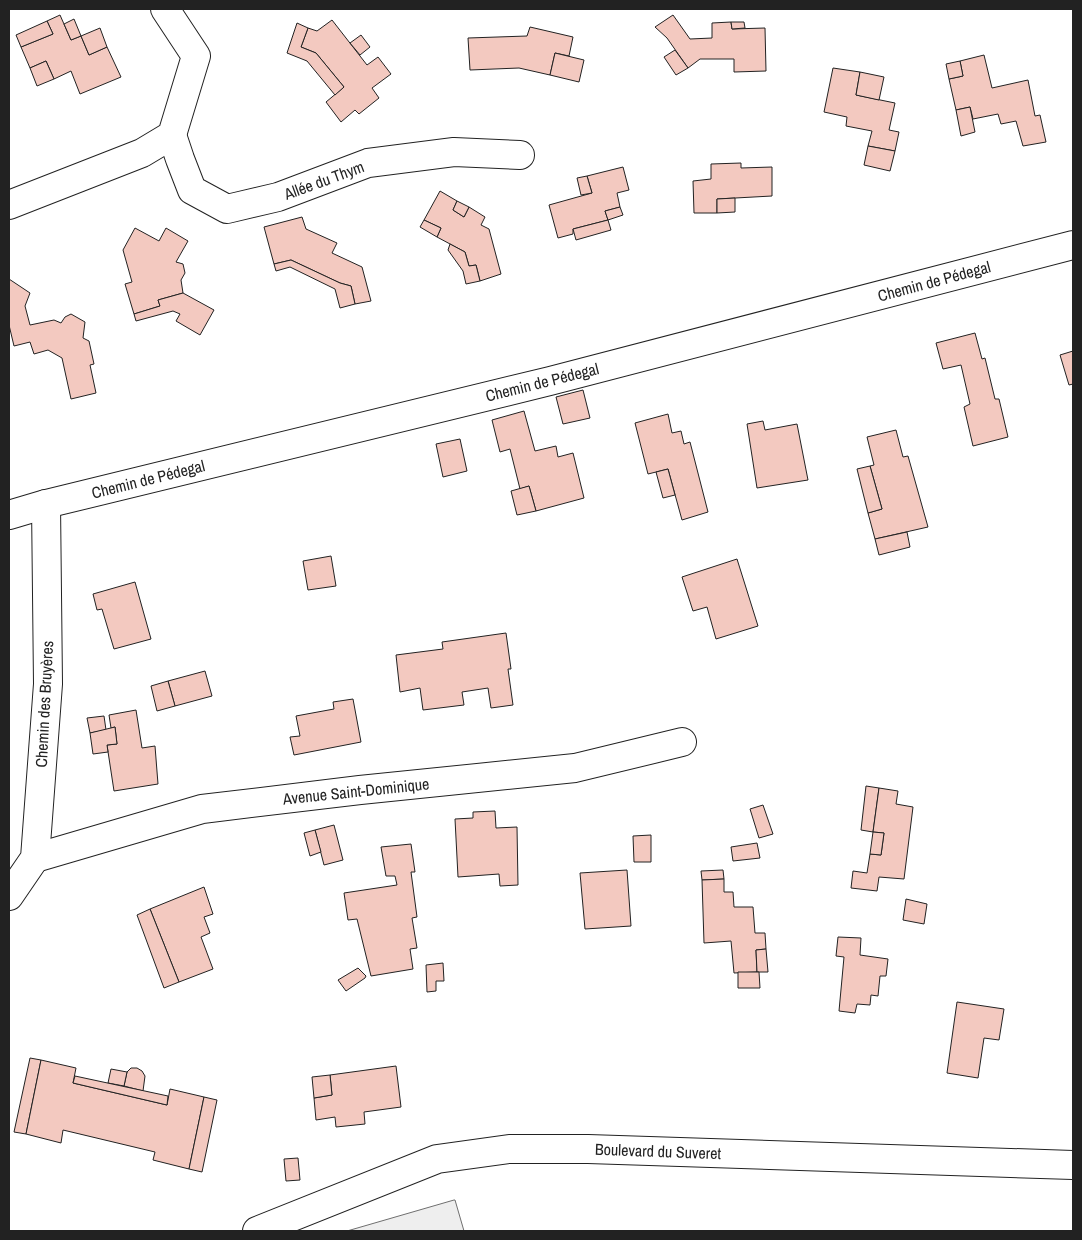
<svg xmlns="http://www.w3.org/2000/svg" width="1082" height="1240" font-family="'Archivo Narrow',sans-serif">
<rect width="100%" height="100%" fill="#fff"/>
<!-- green -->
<polygon fill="#eee" stroke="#6f6f6f" points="455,1200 464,1231 347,1231 454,1200"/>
<!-- building -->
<g fill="#f3c9c0" stroke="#222">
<polygon points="60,15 71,40 81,36 89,55 107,47 121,77 80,94 71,71 54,79 46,61 30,68 21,47 53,34 47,21"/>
<polygon points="673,15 690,39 712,38 712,23 731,22 732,29 765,28 766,71 734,72 734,59 700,59 688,68 667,38 655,27"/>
<polygon points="74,19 81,36 71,40 64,24"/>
<polygon points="332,20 367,65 378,57 391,74 372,88 379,98 359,114 355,110 341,122 326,102 344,87 316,53 301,47 308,28 317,31"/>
<polygon points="47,21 53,34 21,47 16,35"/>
<polygon points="731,22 744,22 745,28 732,29"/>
<polygon points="297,23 308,28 301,47 316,53 344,87 335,95 307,61 287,53"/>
<polygon points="530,27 573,37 569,56 555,53 550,75 519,68 470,70 468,38 527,36"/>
<polygon points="100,28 107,47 89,55 81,36"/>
<polygon points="361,35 370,47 360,55 350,43"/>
<polygon points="675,50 688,68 676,75 664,57"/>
<polygon points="555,53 584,60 579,82 550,75"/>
<polygon points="984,55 992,88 1028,80 1035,116 1040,115 1046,142 1023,146 1016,121 1001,124 998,114 973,119 970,107 956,110 949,79 963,76 960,61"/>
<polygon points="46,61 54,79 37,86 30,68"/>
<polygon points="960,61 963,76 949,79 946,64"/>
<polygon points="833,68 860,72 856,95 895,103 889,130 899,132 895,151 868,146 872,131 846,126 847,117 824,112"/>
<polygon points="860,72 884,77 879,100 856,95"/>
<polygon points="970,107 975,132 961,136 956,110"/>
<polygon points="868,146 895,151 890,171 864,165"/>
<polygon points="741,163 741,168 772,167 772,196 717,199 717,213 694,213 693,181 711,179 711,164"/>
<polygon points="623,167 629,190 617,193 620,207 605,211 608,220 573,229 573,234 558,238 549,205 592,193 587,176"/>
<polygon points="587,176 592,193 581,195 577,178"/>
<polygon points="440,191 457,201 453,210 464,217 469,207 485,217 481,225 489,229 501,274 480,281 476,265 469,266 465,252 437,237 441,228 424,220"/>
<polygon points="735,198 735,212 717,213 717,199"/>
<polygon points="457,201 469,207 464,217 453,210"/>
<polygon points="620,207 623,215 608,220 605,211"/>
<polygon points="302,217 306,229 337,243 332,253 362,267 371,301 355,304 351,286 340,283 291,260 274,264 264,227"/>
<polygon points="424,220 441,228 437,237 420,227"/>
<polygon points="608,220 611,230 576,240 573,229"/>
<polygon points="135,228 159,241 166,228 188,241 176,262 183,264 185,273 181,280 183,293 158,300 160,306 134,314 125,284 132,282 123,250"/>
<polygon points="450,244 465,252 469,266 476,265 480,281 466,284 463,271 448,250"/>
<polygon points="291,260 340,283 351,286 355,304 340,308 335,289 290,267 276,271 274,264"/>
<polygon points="9,279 30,293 25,306 30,325 54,320 61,323 65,317 71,314 85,322 83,338 89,341 94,364 90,365 96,393 71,399 62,358 48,350 34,354 30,342 14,346 9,325"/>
<polygon points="183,293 214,310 200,335 176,321 180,314 173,311 136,321 134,314 160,306 158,300"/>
<polygon points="975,333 982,359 985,358 995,399 999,399 1008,437 973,446 964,407 970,404 961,365 943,369 936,343"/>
<polygon points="1073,351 1073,384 1069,385 1060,355"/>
<polygon points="583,390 590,418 563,424 556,397"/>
<polygon points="524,411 535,451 556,446 558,457 573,453 584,498 536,511 529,486 520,489 510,449 500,452 492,420"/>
<polygon points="668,414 672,433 681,431 684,444 690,442 708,512 682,520 668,469 648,474 635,423"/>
<polygon points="763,421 765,430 797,424 808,480 757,488 747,424"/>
<polygon points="896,430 903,457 908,456 928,527 875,539 868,513 882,509 870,466 874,465 867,437"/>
<polygon points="460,439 467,471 443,477 436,444"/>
<polygon points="870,466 882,509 868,513 857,469"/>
<polygon points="668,469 675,495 663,498 656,472"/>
<polygon points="529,486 536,511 517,515 511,491"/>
<polygon points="907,532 910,547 879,555 875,539"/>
<polygon points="331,556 336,586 308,590 303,561"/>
<polygon points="737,559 758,626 716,639 707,607 693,611 682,577"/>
<polygon points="135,582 151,639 114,649 102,609 97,610 93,594"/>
<polygon points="506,633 511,669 508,669 513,705 491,708 488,688 462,692 464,705 423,710 420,688 400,692 396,655 443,649 442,642"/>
<polygon points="205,671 212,696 175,706 168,681"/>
<polygon points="168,681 175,706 157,711 151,686"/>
<polygon points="353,699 361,742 294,755 290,737 300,736 296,716 334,709 333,702"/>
<polygon points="136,710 142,748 155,746 158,784 114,791 107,745 117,744 115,727 111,728 109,715"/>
<polygon points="104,716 106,730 90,733 87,718"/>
<polygon points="115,727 117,744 107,745 108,752 93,754 90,733"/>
<polygon points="866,786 879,788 873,832 861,830"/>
<polygon points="879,788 898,791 896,804 913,807 904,879 879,877 877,891 851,888 853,871 867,873 870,854 881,855 884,833 873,832"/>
<polygon points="763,805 773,834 759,838 750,809"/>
<polygon points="495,811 496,828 517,827 518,885 500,886 499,874 458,877 455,819 473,818 473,812"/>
<polygon points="334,825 343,860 324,865 315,830"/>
<polygon points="315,830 321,852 310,856 304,833"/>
<polygon points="873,832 884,833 881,855 870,854"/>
<polygon points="651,835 651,862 634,862 633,836"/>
<polygon points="757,843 760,858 733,861 731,847"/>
<polygon points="411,844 415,872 411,872 417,917 412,918 417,948 410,949 413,969 371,976 357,919 348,920 344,893 397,885 395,876 386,876 381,847"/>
<polygon points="627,870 631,926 585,929 580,873"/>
<polygon points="723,870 724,879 702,880 701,871"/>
<polygon points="724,879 724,892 733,892 734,907 753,907 755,933 765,933 766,949 756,950 757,972 734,973 731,941 704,943 702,880"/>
<polygon points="204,887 213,914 204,917 210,933 201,937 213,969 179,982 150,909"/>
<polygon points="906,899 927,904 924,924 903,920"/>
<polygon points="150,909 179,982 164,988 137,915"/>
<polygon points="838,937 861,938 860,955 888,959 886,976 880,976 878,996 871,995 870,1005 857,1004 855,1013 839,1011 844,957 836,956"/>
<polygon points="766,949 768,972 757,972 756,950"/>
<polygon points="443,963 444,981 436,981 436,991 427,992 426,965"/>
<polygon points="358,968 366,976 365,978 346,991 338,980"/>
<polygon points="738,972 759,972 760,988 738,988"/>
<polygon points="957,1002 1004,1009 999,1040 984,1038 978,1078 947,1073"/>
<polygon points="30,1058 41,1060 26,1134 14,1132"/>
<polygon points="41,1060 76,1068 73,1083 167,1105 170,1089 204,1097 189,1169 153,1160 155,1152 63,1130 61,1143 26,1134"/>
<polygon points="396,1066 401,1107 364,1112 365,1124 336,1127 335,1117 316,1120 314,1098 332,1095 330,1075"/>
<polygon points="131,1068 137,1068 142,1071 145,1076 143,1091 124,1086 127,1072"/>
<polygon points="111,1069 127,1072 124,1086 108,1083"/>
<polygon points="330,1075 332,1095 314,1098 312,1077"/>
<polygon points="75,1076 168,1096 167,1105 73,1083"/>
<polygon points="204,1097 217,1100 202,1172 189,1169"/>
<polygon points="298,1158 300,1180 286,1181 284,1159"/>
</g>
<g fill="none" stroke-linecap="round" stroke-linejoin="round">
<!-- minor casing -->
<g stroke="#222" stroke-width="30">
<g id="minor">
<polyline points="172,135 180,159 192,190 227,209 278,197 368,163 454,152 520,155"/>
<polyline points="9,205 142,153 172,135 196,56 165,9"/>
<polyline points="9,515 46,504 550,381 1073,245"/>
<polyline points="35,858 202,809 360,790 575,768 682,742"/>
<polyline points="9,896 35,858 48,684 46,504"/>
<polyline points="257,1231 437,1159 509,1149 588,1149 1073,1165"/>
</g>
</g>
<!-- minor -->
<use href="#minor" stroke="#fff" stroke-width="28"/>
</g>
<g text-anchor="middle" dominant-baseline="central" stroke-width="4" stroke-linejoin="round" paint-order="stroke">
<!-- street labels -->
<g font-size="16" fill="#222" stroke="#fff">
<text transform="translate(324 180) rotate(-20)">Allée du Thym</text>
<text transform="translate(934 281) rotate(-15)">Chemin de Pédegal</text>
<text transform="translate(542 382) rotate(-14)">Chemin de Pédegal</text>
<text transform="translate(148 479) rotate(-14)">Chemin de Pédegal</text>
<text transform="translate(44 704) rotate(-87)">Chemin des Bruyères</text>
<text transform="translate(356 791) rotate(-6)">Avenue Saint-Dominique</text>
<text transform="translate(658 1151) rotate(2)">Boulevard du Suveret</text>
</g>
</g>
<!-- border -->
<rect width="1082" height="1240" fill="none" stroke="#222222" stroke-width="20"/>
</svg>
